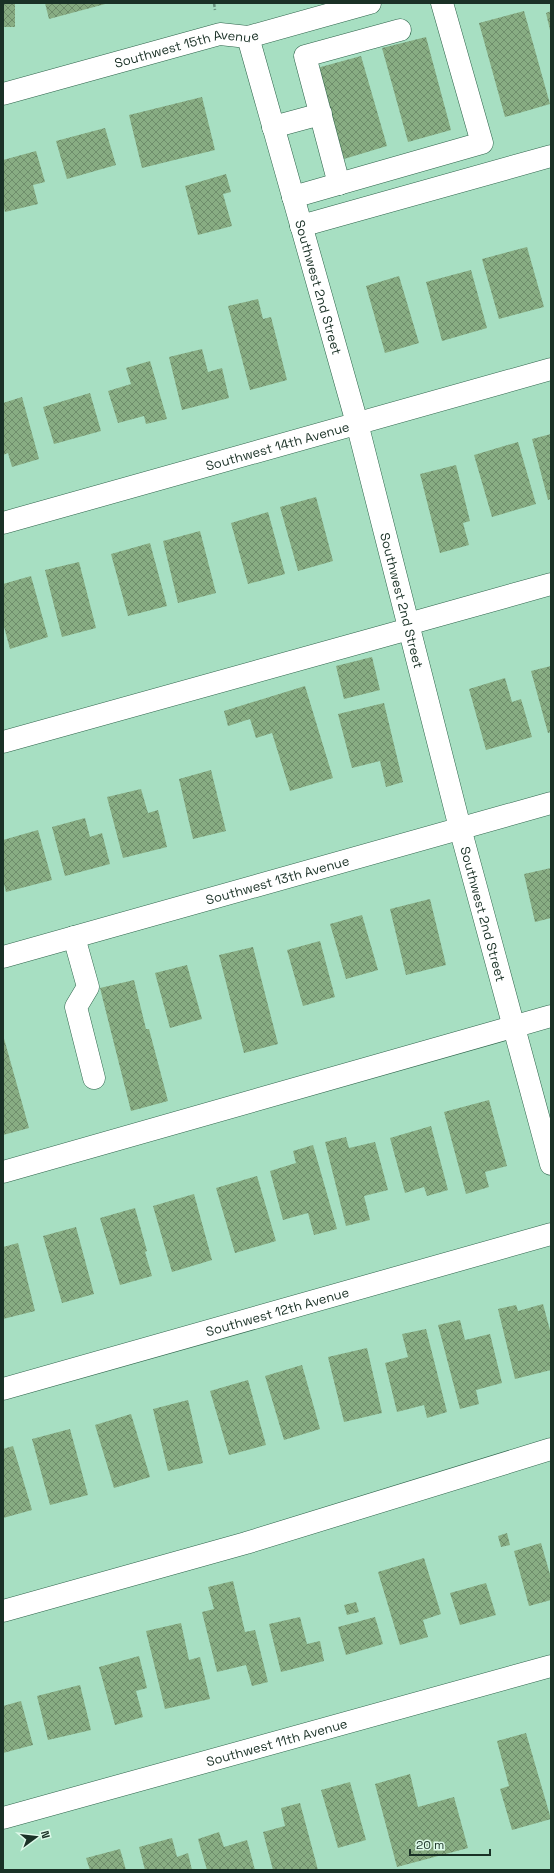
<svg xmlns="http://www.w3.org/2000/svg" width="554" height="1873" font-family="'Space Grotesk',sans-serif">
<defs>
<pattern id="building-cross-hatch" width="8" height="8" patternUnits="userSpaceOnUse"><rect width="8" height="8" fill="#88ad83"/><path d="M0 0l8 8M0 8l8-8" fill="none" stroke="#6e8d6b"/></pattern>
</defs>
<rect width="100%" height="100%" fill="#a7dfc2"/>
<!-- building -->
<g fill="url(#building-cross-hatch)">
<rect x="3" y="3" width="12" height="24"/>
<polygon points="45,3 109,3 49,19"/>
<polygon points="524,11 550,104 505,117 479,23"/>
<polygon points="551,11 551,30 550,30 546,13"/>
<polygon points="426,37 451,130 408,142 382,48"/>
<polygon points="361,56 387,146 344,159 317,68"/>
<polygon points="202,97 215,150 142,168 129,115"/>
<polygon points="105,128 116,165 67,179 56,141"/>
<polygon points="36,151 45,182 33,185 38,204 5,212 3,204 3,160"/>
<polygon points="226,174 231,192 223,194 232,226 198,235 185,186"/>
<polygon points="527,247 544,307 499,319 482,259"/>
<polygon points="471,270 487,328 442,341 426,282"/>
<polygon points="399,276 419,343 385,353 366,286"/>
<polygon points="258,299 263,319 271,317 287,380 250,390 228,306"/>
<polygon points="202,349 208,372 222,368 229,398 182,410 169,357"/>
<polygon points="150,361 167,419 146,424 144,416 118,423 108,391 131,384 126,368"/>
<polygon points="90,393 101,431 54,444 43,407"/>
<polygon points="22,397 39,459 12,467 8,453 3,455 3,403"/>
<polygon points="551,434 551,499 548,500 532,439"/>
<polygon points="518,442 536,504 492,517 474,455"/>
<polygon points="456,465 470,521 463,523 469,545 440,553 420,474"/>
<polygon points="316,497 333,561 298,571 280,507"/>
<polygon points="268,512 285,574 248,584 231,523"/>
<polygon points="200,531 216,593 178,603 163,541"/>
<polygon points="150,543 167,606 128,616 111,554"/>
<polygon points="79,562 96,628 62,637 45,570"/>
<polygon points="31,576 48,637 10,649 3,623 3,584"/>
<polygon points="372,657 380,690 344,699 336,666"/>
<polygon points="551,666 551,732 548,733 531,671"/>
<polygon points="505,678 512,702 521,699 532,737 486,750 469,689"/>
<polygon points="305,686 333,778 290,791 272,733 256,738 250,719 228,726 224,711"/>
<polygon points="384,703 403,782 386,787 380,761 352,768 338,714"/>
<polygon points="211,770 226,831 193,839 179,779"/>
<polygon points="141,789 148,813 158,810 167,847 123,858 107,797"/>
<polygon points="85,818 90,837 102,833 110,864 65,876 52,827"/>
<polygon points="38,830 52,880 6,892 3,880 3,840"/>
<polygon points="551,868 551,918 535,922 524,874"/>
<polygon points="430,899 446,965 406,975 390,909"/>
<polygon points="362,915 378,970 346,979 330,924"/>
<polygon points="320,941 335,997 303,1006 287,950"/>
<polygon points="253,947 278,1044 244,1053 219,955"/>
<polygon points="187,965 202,1019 170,1028 155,973"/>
<polygon points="134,980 146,1029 149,1029 168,1101 131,1111 100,988"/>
<polygon points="3,1035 29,1128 3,1135"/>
<polygon points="489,1100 507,1166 485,1172 489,1187 466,1194 444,1112"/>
<polygon points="431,1126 448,1190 427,1196 424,1187 405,1193 390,1138"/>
<polygon points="346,1137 349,1148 375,1142 388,1190 364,1196 370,1220 346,1226 325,1142"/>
<polygon points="313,1145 337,1229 314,1235 308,1213 283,1220 270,1171 296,1163 293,1151"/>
<polygon points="257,1176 276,1241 235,1253 216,1188"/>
<polygon points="194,1194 212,1260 172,1272 153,1206"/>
<polygon points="135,1208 147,1251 145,1252 152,1276 120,1285 100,1218"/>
<polygon points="76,1227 94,1294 62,1303 43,1236"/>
<polygon points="18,1243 35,1311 3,1319 3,1247"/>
<polygon points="543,1304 551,1334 551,1370 515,1379 498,1309 516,1305 518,1311"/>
<polygon points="460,1320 465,1340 490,1334 502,1383 476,1390 479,1404 460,1409 438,1325"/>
<polygon points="426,1329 447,1412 427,1418 424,1405 397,1412 385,1363 408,1357 402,1334"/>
<polygon points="367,1348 382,1413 344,1422 328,1357"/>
<polygon points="302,1365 320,1429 284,1440 265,1376"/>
<polygon points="248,1380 266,1445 229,1455 210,1391"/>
<polygon points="188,1400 203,1463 168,1471 153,1409"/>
<polygon points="131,1414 150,1477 114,1488 95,1425"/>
<polygon points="70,1429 88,1495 50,1505 32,1439"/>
<polygon points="13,1446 32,1510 3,1518 3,1449"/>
<polygon points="507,1533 510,1545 501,1547 498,1536"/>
<polygon points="541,1543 551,1578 551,1600 529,1606 514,1551"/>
<polygon points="424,1558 441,1614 423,1620 428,1637 400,1645 378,1572"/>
<polygon points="233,1581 245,1632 255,1630 268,1682 252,1686 246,1665 217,1672 202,1612 214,1609 208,1587"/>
<polygon points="486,1583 496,1615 460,1625 450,1593"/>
<polygon points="356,1602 359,1612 347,1615 344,1605"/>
<polygon points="300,1617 307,1644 320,1641 324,1661 281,1672 269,1624"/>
<polygon points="375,1617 383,1644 346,1655 338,1627"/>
<polygon points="181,1623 189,1660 200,1657 210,1699 165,1709 146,1631"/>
<polygon points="139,1656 147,1688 136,1691 143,1717 115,1725 99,1667"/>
<polygon points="80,1685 91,1730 48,1740 37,1696"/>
<polygon points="21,1701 33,1745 3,1753 3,1706"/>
<polygon points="526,1733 551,1819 512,1830 500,1789 509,1786 497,1741"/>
<polygon points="410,1774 418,1807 454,1797 468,1848 397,1867 375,1784"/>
<polygon points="350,1782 366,1840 338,1848 321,1790"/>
<polygon points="300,1803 318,1870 273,1870 263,1832 285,1826 281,1808"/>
<polygon points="219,1832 224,1847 247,1840 255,1870 207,1870 198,1839"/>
<polygon points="172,1838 177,1857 188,1853 192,1870 145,1870 139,1847"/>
<polygon points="120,1849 126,1870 90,1870 86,1858"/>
</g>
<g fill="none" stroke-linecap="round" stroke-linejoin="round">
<!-- minor casing -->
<g stroke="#2d634a" stroke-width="23">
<g id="minor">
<path id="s1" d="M 248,37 L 357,423 L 460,828 L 551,1164"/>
<path id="s2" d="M 3,94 L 220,34 L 248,37 L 370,3"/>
<polyline points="273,127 321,114"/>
<polyline points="339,184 305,56 400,30"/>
<polyline points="293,197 482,143 442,3"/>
<polyline points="301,226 551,156"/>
<path id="s3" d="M 3,523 L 551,369"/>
<polyline points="408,624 551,584"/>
<polyline points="3,742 409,629"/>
<polyline points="74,937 88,987 76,1007 94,1078"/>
<path id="s4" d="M 3,957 L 551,803"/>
<polyline points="3,1172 551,1016"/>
<path id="s5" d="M 3,1389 L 551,1234"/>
<polyline points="3,1611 246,1543 551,1449"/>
<path id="s6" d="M 3,1818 L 551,1666"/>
</g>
</g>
<!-- path -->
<polyline stroke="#6b9580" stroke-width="2.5" stroke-dasharray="4 2" stroke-linecap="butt" points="214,3 215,10"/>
<!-- minor -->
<use href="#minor" stroke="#fff" stroke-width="22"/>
</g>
<g text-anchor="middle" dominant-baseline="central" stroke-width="3" stroke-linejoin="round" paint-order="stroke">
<!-- street labels -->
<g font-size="13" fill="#1a3126" stroke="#ddf9e9">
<text stroke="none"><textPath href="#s2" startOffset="190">Southwest 15th Avenue</textPath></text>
<text stroke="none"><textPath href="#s1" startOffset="260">Southwest 2nd Street</textPath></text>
<text stroke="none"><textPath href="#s3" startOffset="285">Southwest 14th Avenue</textPath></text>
<text stroke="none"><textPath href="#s1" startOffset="584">Southwest 2nd Street</textPath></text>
<text stroke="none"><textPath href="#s4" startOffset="285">Southwest 13th Avenue</textPath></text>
<text stroke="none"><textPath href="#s1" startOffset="908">Southwest 2nd Street</textPath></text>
<text stroke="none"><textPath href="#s5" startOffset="285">Southwest 12th Avenue</textPath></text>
<text stroke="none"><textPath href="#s6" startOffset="284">Southwest 11th Avenue</textPath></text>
</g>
</g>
<!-- border -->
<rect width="554" height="1873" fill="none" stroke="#1a3126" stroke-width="8"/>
<!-- north arrow -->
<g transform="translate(36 1837) rotate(75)" stroke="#ddf9e9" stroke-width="3" paint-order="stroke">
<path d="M0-3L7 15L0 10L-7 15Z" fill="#1a3126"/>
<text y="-6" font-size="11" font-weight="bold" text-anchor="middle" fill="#1a3126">N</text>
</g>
<!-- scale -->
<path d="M410 1849v6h80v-6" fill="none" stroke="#1a3126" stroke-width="2"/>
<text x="416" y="1849" font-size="12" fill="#1a3126" stroke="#ddf9e9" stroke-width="3" paint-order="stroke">20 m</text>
</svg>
